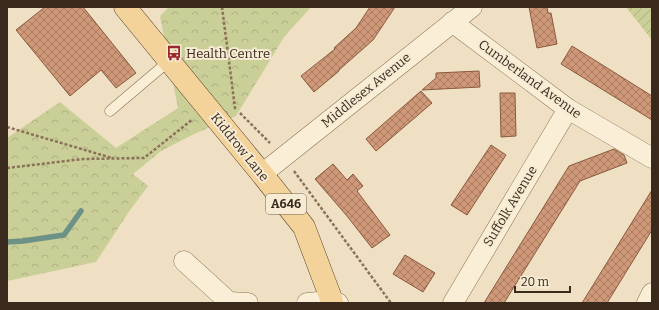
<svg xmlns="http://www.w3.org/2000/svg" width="659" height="310" font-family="Bitter,serif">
<defs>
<pattern id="forest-crowns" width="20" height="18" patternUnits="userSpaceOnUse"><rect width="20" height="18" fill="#cace97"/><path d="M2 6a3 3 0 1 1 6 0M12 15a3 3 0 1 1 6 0" fill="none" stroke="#aeb182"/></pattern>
<pattern id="garden-furrows" width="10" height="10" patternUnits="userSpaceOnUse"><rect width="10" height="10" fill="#cace97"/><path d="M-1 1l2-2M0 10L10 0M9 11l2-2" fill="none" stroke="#aeb182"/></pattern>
<pattern id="building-cross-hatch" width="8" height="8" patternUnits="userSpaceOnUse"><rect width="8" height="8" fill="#cf9878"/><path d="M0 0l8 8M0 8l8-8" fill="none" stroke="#a97c62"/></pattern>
</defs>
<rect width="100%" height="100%" fill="#efe0c3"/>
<!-- forest -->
<polygon fill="url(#forest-crowns)" points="169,7 311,7 284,37 236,116 194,134 161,151 133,174 148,186 128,213 96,262 7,281 7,138 60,102 116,148 178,108 160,16"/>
<!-- garden -->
<polygon fill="url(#garden-furrows)" points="626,7 652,7 652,40"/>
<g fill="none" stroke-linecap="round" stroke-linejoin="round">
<!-- stream -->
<polyline stroke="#6c9186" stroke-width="5.5" points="7,242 23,241 64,235 81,211"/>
</g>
<!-- building -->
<g fill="url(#building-cross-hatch)" stroke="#8a593e">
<polygon points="45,7 83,7 136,73 116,88 101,70 70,96 16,30"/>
<polygon points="370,7 395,7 373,40 339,70 339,71 314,92 301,76 335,49 334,48 356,28"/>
<polygon points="529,7 547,7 548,13 551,13 557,44 537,48"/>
<polygon points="572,46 652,96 652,120 561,64"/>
<polygon points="479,71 480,87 422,90 436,78 436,73"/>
<polygon points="421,91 432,103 376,151 366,139"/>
<polygon points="500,93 515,93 516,136 501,137"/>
<polygon points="491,145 506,155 467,215 451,205"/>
<polygon points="614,149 624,155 627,163 580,181 504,303 484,303 569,166"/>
<polygon points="333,164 347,180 353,174 363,186 357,191 390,235 372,248 347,216 315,179"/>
<polygon points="652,190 652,230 607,303 582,303"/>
<polygon points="405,255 435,273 423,292 393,274"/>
</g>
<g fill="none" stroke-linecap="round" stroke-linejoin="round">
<!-- service casing -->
<g stroke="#8b7159" stroke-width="11">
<polyline id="service" points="110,111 169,61"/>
</g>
<!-- minor casing -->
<g stroke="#8b7159" stroke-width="21">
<g id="minor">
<polyline points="452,22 568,109 652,158"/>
<polyline points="262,174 472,7"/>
<polyline points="184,261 229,302 248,303"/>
<polyline points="307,303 332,301 338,303"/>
<polyline points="453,303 568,109"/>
<polyline points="647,303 652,293"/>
</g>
</g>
<!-- primary casing -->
<g stroke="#583f2e" stroke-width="23">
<polyline id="primary" points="125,7 262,174 304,227 332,301 332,303"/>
</g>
<!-- path -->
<g stroke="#8b7159" stroke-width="2.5" stroke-dasharray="3 2" stroke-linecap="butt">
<polyline points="222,7 235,108 234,109"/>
<polyline points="240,113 270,143"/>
<polyline points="7,127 112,158"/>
<polyline points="7,168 83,159 144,158 193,119"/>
<polyline points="294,171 391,303"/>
</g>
<!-- service -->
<use href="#service" stroke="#faeed7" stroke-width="10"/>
<!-- minor -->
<use href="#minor" stroke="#faeed7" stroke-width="20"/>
<!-- primary -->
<use href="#primary" stroke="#f4d39a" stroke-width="22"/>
</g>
<!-- icons -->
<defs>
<g id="bus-bare" transform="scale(1.2)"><path d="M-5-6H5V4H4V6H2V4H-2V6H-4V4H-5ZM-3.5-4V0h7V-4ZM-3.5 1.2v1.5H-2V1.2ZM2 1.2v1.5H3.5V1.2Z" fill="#9b272e" stroke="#f7ebd3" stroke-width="2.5" paint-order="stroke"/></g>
</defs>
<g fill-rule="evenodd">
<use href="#bus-bare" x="174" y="53"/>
</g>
<g text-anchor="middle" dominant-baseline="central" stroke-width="4" stroke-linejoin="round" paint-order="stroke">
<!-- shield labels -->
<rect fill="#f7ebd3" stroke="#736454" stroke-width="1" x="266" y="194" width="40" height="20" rx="3"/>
<g font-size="12" font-weight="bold" fill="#3a2a1e">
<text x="286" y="204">A646</text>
</g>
<!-- poi labels -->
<g font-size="13" fill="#3a2a1e" stroke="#f7ebd3" text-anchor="start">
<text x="186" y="53">Health Centre</text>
</g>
<!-- street labels -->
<g font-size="13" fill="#3a2a1e" stroke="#f7ebd3">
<text transform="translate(530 79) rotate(36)">Cumberland Avenue</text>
<text transform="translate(366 90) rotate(-39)">Middlesex Avenue</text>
<text transform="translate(240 147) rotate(51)">Kiddrow Lane</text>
<text transform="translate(510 206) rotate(-59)">Suffolk Avenue</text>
</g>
</g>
<!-- border -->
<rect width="659" height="310" fill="none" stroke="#3a2a1e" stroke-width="16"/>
<!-- scale -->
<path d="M515 286v6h55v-6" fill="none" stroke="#3a2a1e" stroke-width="2"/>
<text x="521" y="286" font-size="12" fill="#3a2a1e" stroke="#f7ebd3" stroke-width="3" paint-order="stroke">20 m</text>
</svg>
